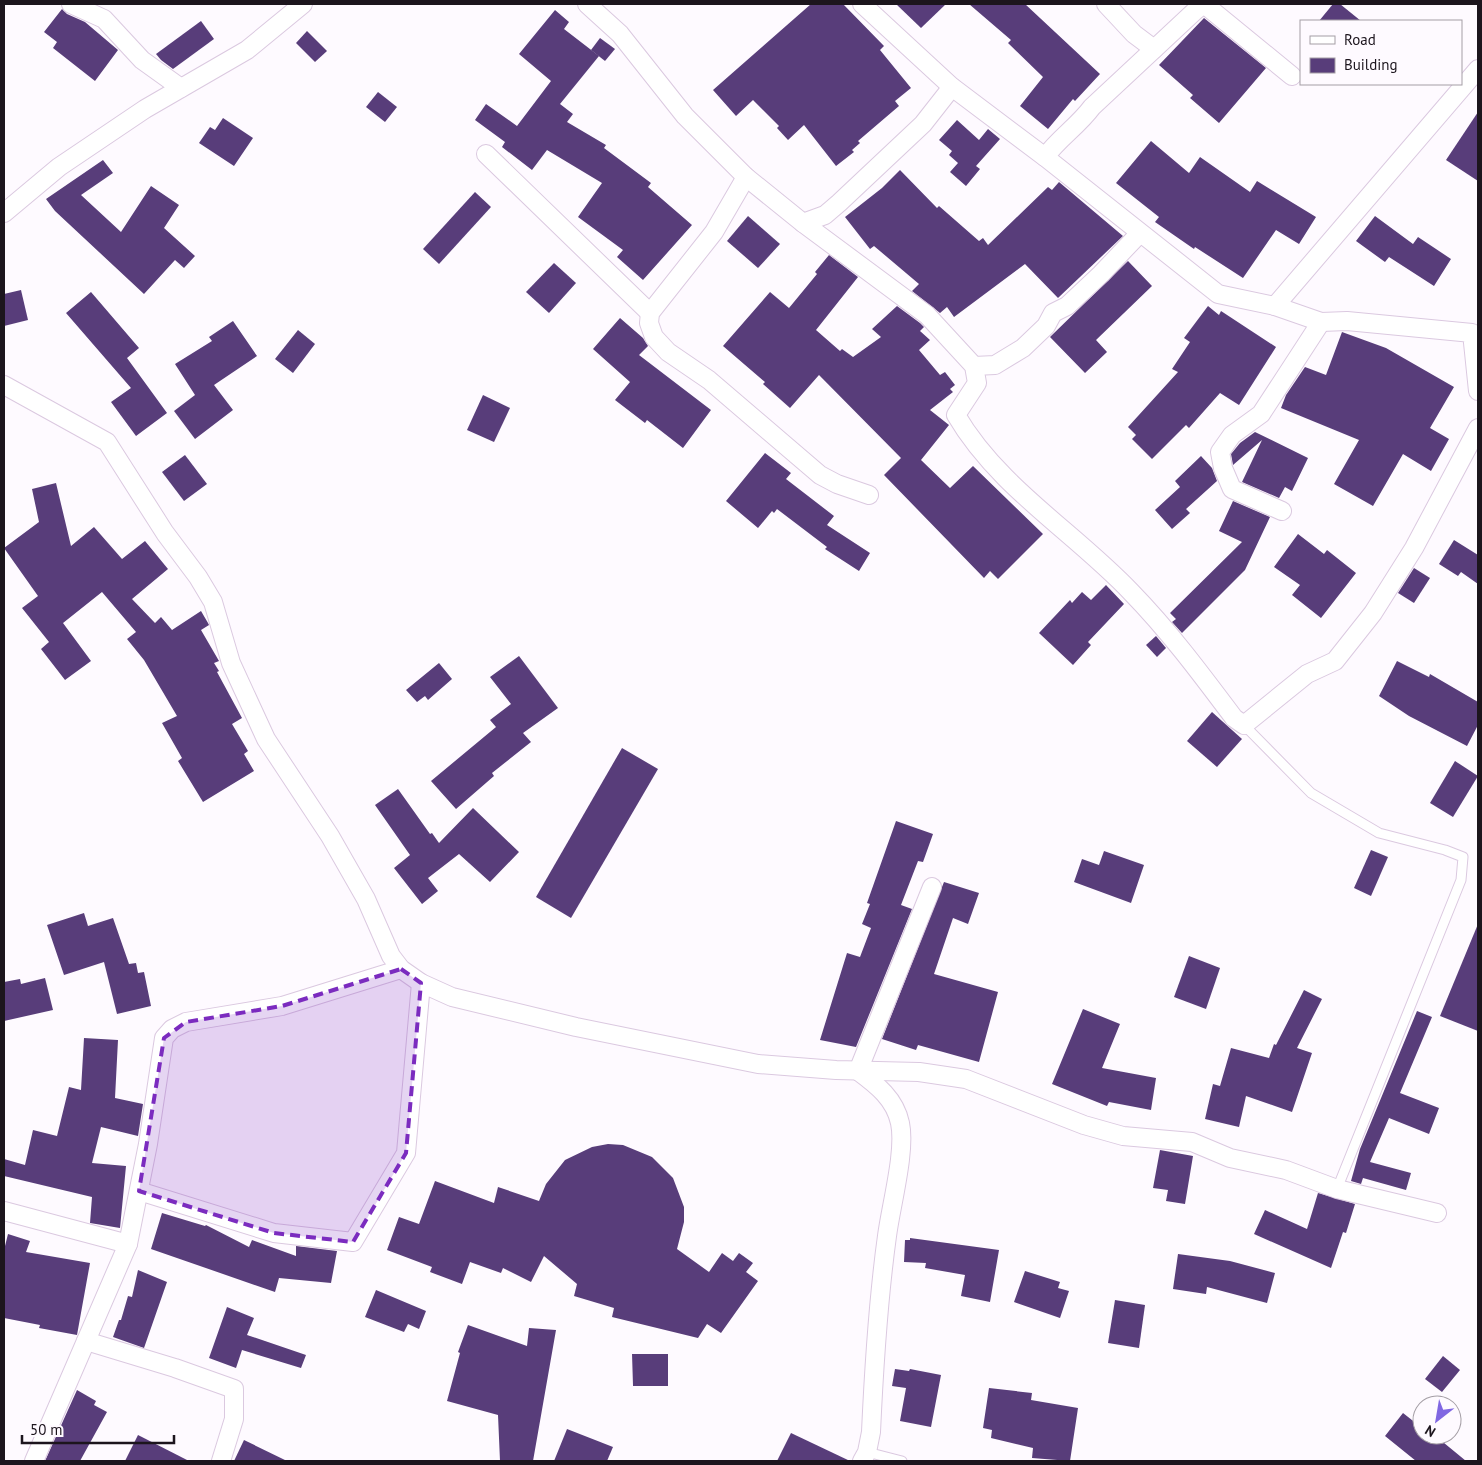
<svg xmlns="http://www.w3.org/2000/svg" width="1482" height="1465" font-family="'PT Sans',sans-serif">
<rect width="100%" height="100%" fill="#fefaff"/>
<!-- building -->
<g fill="#583d7a">
<polygon points="811,4 843,4 884,46 880,50 911,88 895,101 899,106 858,141 860,143 852,150 854,152 836,166 804,125 788,140 777,128 779,126 753,100 736,116 713,90"/>
<polygon points="896,4 946,4 921,28"/>
<polygon points="969,4 1025,4 1100,74 1075,101 1073,99 1048,129 1020,106 1043,77 1008,43 1011,40"/>
<polygon points="1333,4 1340,4 1361,21 1319,21"/>
<polygon points="62,9 67,14 85,22 118,50 95,81 53,48 57,42 44,32"/>
<polygon points="555,10 569,22 564,29 599,56 560,104 573,114 567,122 606,145 604,148 651,183 648,187 692,225 643,280 617,257 623,250 578,217 602,183 547,150 532,170 502,147 505,142 475,120 486,104 517,126 551,81 519,54"/>
<polygon points="1204,18 1266,68 1219,123 1190,98 1193,95 1159,65"/>
<polygon points="201,21 214,39 173,69 161,60 156,54"/>
<polygon points="307,31 327,51 315,62 296,43"/>
<polygon points="600,38 615,49 605,61 591,50"/>
<polygon points="378,92 397,107 385,122 366,107"/>
<polygon points="1478,112 1478,181 1446,160"/>
<polygon points="223,118 253,138 234,166 199,143 210,127 215,130"/>
<polygon points="957,120 979,140 988,129 1000,139 976,166 980,169 966,186 950,172 958,163 949,155 952,151 939,140"/>
<polygon points="1151,141 1189,173 1200,157 1250,192 1257,181 1316,217 1299,244 1276,230 1243,278 1195,247 1194,249 1155,222 1159,217 1116,183"/>
<polygon points="103,160 113,173 81,195 121,232 151,186 179,205 164,228 195,256 184,268 175,260 144,294 55,211 46,199"/>
<polygon points="900,170 937,208 939,206 979,241 983,238 988,245 1048,187 1052,190 1059,182 1123,236 1058,298 1025,264 954,317 947,307 940,313 912,291 919,284 874,246 870,249 845,217 882,188"/>
<polygon points="475,192 491,207 439,264 423,249"/>
<polygon points="748,216 780,244 758,268 727,241"/>
<polygon points="1375,216 1413,244 1418,237 1451,259 1434,286 1389,257 1385,262 1356,241"/>
<polygon points="829,255 858,277 816,330 840,351 842,349 853,357 881,337 872,329 897,306 920,323 924,327 920,331 930,340 919,350 940,375 945,372 955,385 950,389 953,392 930,410 949,425 921,460 950,488 973,466 1043,534 998,579 990,571 984,578 884,475 901,458 819,375 790,408 763,384 765,382 723,346 770,292 789,308 817,274 815,272"/>
<polygon points="1128,261 1152,286 1096,340 1107,352 1085,373 1050,337"/>
<polygon points="554,263 576,283 549,313 526,292"/>
<polygon points="21,290 28,320 4,326 4,294"/>
<polygon points="91,292 139,348 127,358 167,413 136,436 111,402 131,388 66,313"/>
<polygon points="1208,306 1219,315 1221,311 1276,347 1239,405 1220,393 1189,428 1186,425 1152,459 1132,439 1136,435 1128,427 1178,372 1172,369 1190,342 1184,338"/>
<polygon points="620,318 643,338 648,346 639,355 711,410 683,448 647,420 645,423 615,400 630,382 593,349"/>
<polygon points="233,321 257,356 214,385 233,410 195,439 174,411 195,395 175,364 212,341 209,337"/>
<polygon points="298,330 315,344 293,373 275,359"/>
<polygon points="1342,332 1386,348 1454,387 1430,428 1449,439 1431,471 1403,454 1373,506 1334,484 1359,440 1281,408 1286,395 1305,367 1326,375"/>
<polygon points="483,395 510,408 494,442 467,430"/>
<polygon points="1255,432 1308,458 1292,491 1285,487 1279,498 1242,482 1262,440 1233,465 1231,454 1240,443"/>
<polygon points="765,453 791,473 786,479 834,516 827,525 870,553 859,571 825,549 827,547 777,509 774,513 772,511 758,528 726,501"/>
<polygon points="185,455 207,484 184,501 162,472"/>
<polygon points="1201,456 1212,468 1217,481 1186,509 1190,513 1172,529 1155,510 1180,487 1175,481"/>
<polygon points="56,483 71,546 94,527 122,559 145,541 168,569 132,599 155,623 161,617 172,630 201,611 208,623 209,625 201,630 219,661 214,663 219,671 217,672 242,718 232,724 248,751 244,754 254,771 203,802 178,761 182,758 162,723 177,716 144,660 127,639 136,632 102,592 63,623 91,661 65,680 41,649 49,642 22,608 38,596 4,548 39,522 32,489"/>
<polygon points="1233,501 1270,517 1245,570 1182,633 1172,622 1176,619 1170,613 1242,542 1219,531"/>
<polygon points="1298,534 1324,554 1327,550 1356,573 1321,618 1292,595 1300,585 1274,567"/>
<polygon points="1454,540 1478,555 1478,584 1461,572 1458,576 1439,564"/>
<polygon points="1414,568 1430,578 1414,603 1398,593"/>
<polygon points="1106,585 1124,604 1088,642 1091,645 1073,665 1039,633 1070,600 1072,603 1082,592 1091,600"/>
<polygon points="1156,636 1166,648 1157,657 1146,645"/>
<polygon points="519,656 558,708 523,733 531,742 492,773 494,776 456,809 431,781 496,727 490,720 511,704 490,677"/>
<polygon points="1397,661 1429,677 1430,674 1478,702 1478,725 1467,746 1409,716 1379,696"/>
<polygon points="439,663 452,679 428,700 425,696 417,702 406,690"/>
<polygon points="1212,712 1242,739 1217,767 1187,741"/>
<polygon points="622,748 658,769 571,918 536,897"/>
<polygon points="1455,761 1478,776 1453,817 1430,803"/>
<polygon points="398,789 430,834 432,833 439,843 473,808 519,852 490,882 459,854 428,878 438,891 422,904 394,868 410,855 375,805"/>
<polygon points="896,821 933,834 923,862 918,861 901,905 912,909 856,1047 820,1040 847,953 860,957 871,928 862,924 870,904 867,903"/>
<polygon points="1371,850 1388,857 1371,896 1354,888"/>
<polygon points="1104,851 1144,865 1131,903 1074,882 1082,859 1099,865"/>
<polygon points="944,882 979,893 968,924 953,918 934,974 998,992 979,1062 918,1045 916,1050 882,1039"/>
<polygon points="84,913 88,926 113,918 129,964 136,963 138,973 144,972 151,1006 117,1014 104,962 64,975 47,925"/>
<polygon points="1478,924 1478,1031 1440,1016"/>
<polygon points="1189,956 1220,968 1206,1009 1174,997"/>
<polygon points="45,978 53,1010 4,1021 4,982 20,979 21,984"/>
<polygon points="1304,990 1322,999 1297,1048 1312,1053 1292,1112 1246,1096 1239,1127 1205,1119 1213,1084 1220,1086 1231,1048 1269,1058 1274,1044 1276,1045"/>
<polygon points="1083,1009 1120,1024 1102,1068 1156,1078 1151,1110 1109,1102 1107,1106 1052,1084"/>
<polygon points="1417,1011 1432,1017 1400,1093 1439,1108 1429,1134 1389,1118 1370,1162 1411,1173 1406,1190 1363,1178 1361,1184 1351,1181 1360,1149"/>
<polygon points="84,1038 118,1040 115,1098 143,1104 138,1136 101,1127 92,1163 126,1166 120,1228 90,1223 92,1197 4,1176 4,1159 25,1165 33,1130 57,1136 69,1087 81,1090"/>
<polygon points="608,1144 623,1145 652,1157 673,1178 684,1207 684,1222 677,1249 709,1272 722,1253 733,1261 739,1253 753,1263 746,1272 758,1281 721,1333 707,1324 698,1338 612,1317 614,1308 574,1296 577,1284 544,1256 531,1282 503,1268 501,1273 470,1262 462,1284 430,1272 432,1267 387,1250 399,1217 419,1224 435,1181 494,1203 498,1187 539,1201 546,1184 565,1160 592,1147"/>
<polygon points="1160,1150 1193,1156 1185,1204 1166,1201 1168,1190 1153,1188"/>
<polygon points="1318,1193 1355,1204 1346,1233 1343,1232 1331,1268 1254,1234 1265,1210 1307,1229"/>
<polygon points="162,1213 205,1226 206,1225 249,1247 252,1240 296,1256 296,1246 337,1251 331,1283 279,1278 275,1292 151,1249"/>
<polygon points="8,1234 30,1241 26,1252 90,1263 77,1335 39,1328 40,1325 4,1318 4,1250"/>
<polygon points="910,1238 999,1250 990,1302 961,1296 965,1275 925,1268 926,1263 904,1262 905,1240 910,1240"/>
<polygon points="1178,1254 1230,1261 1275,1273 1267,1303 1207,1287 1206,1294 1173,1289"/>
<polygon points="138,1270 167,1282 144,1348 113,1337 119,1320 121,1320 128,1296 132,1297"/>
<polygon points="1025,1271 1060,1282 1058,1288 1069,1291 1060,1318 1014,1302"/>
<polygon points="376,1290 426,1311 419,1329 408,1324 404,1332 365,1317"/>
<polygon points="1115,1300 1145,1305 1139,1348 1108,1343"/>
<polygon points="227,1307 254,1318 247,1335 306,1355 301,1368 242,1350 236,1368 209,1358"/>
<polygon points="468,1325 527,1346 529,1328 556,1330 533,1461 500,1461 498,1415 447,1401 460,1353 458,1352"/>
<polygon points="632,1354 668,1354 668,1386 633,1386"/>
<polygon points="1443,1356 1460,1370 1442,1392 1425,1379"/>
<polygon points="895,1369 909,1371 910,1369 941,1375 931,1427 900,1421 906,1388 892,1386"/>
<polygon points="989,1388 1032,1393 1031,1400 1078,1408 1070,1461 1032,1458 1033,1448 991,1438 992,1430 983,1428"/>
<polygon points="77,1390 96,1401 94,1405 107,1412 80,1461 45,1461"/>
<polygon points="1403,1413 1422,1428 1422,1435 1430,1435 1436,1440 1438,1438 1466,1461 1416,1461 1385,1436"/>
<polygon points="567,1429 613,1447 607,1461 554,1461"/>
<polygon points="791,1433 850,1461 777,1461"/>
<polygon points="138,1435 189,1461 125,1461"/>
<polygon points="244,1440 287,1461 234,1461"/>
</g>
<g fill="none" stroke-linecap="round" stroke-linejoin="round">
<!-- lane casing -->
<g stroke="#dbc9e0" stroke-width="11">
<g id="lane">
<polyline points="1244,725 1311,793 1379,833 1445,850 1463,857 1461,880 1337,1189"/>
<polyline points="867,1452 902,1461"/>
</g>
</g>
<!-- street casing -->
<g stroke="#dbc9e0" stroke-width="20">
<g id="street">
<polyline points="71,4 104,19 142,60 181,88"/>
<path d="M 587,4 L 620,34 L 685,116 L 746,177 L 803,223 L 927,315 L 974,366 L 977,383 L 956,415 C 998,487 1074,532 1131,592 C 1169,631 1201,674 1234,718 L 1244,725 L 1307,674 L 1335,661 L 1373,613 L 1414,548 L 1478,428"/>
<polyline points="862,4 952,87 1045,157 1218,294 1275,306 1321,322 1347,321 1472,333 1478,391"/>
<polyline points="1106,4 1134,34 1154,49"/>
<polyline points="486,154 650,313"/>
<path d="M 1045,157 C 1059,138 1078,126 1092,107 L 1196,10 L 1204,4 L 1292,76"/>
<polyline points="746,177 714,232 650,313 649,323 654,337 668,352 709,380 820,475 837,484 869,495"/>
<polyline points="4,213 59,167 145,109 247,50 303,4"/>
<polyline points="803,223 825,215 839,203 923,124 952,87"/>
<polyline points="1275,306 1478,69"/>
<polyline points="974,366 995,365 1023,348 1046,326 1053,313 1067,306 1101,274 1140,233"/>
<polyline points="4,385 107,442 165,533 198,577 213,602 231,663 266,739 330,836 366,899 391,956 401,969 421,983 452,997 576,1027 758,1064 836,1070 919,1072 966,1079 1084,1125 1123,1136 1192,1142 1230,1158 1286,1170 1337,1189 1437,1213"/>
<polyline points="1282,511 1232,489 1223,468 1220,452 1232,435 1261,414 1321,322"/>
<path d="M 858,1071 C 877,1085 895,1099 900,1123 C 906,1151 891,1205 887,1236 C 878,1301 874,1366 871,1432 L 867,1452 L 862,1461"/>
<polyline points="858,1071 932,887"/>
<polyline points="139,1191 274,1233 353,1242 406,1153 421,983"/>
<polyline points="4,1211 128,1244"/>
<polyline points="86,1341 175,1368 234,1389 234,1419 221,1461"/>
<polyline points="34,1461 128,1244 148,1144 164,1038 172,1029 186,1022 282,1006 401,969"/>
</g>
</g>
<!-- lane -->
<use href="#lane" stroke="#fff" stroke-width="9"/>
<!-- street -->
<use href="#street" stroke="#fff" stroke-width="18"/>
</g>
<!-- marked area -->
<path fill="#7b2cbf" fill-opacity="0.2" stroke="#7b2cbf" stroke-width="4" stroke-dasharray="10 6" stroke-linejoin="round" d="M 401,969 L 421,983 L 406,1153 L 353,1242 L 274,1233 L 139,1191 L 164,1038 L 186,1022 L 282,1006 Z"/>
<!-- border -->
<rect width="1482" height="1465" fill="none" stroke="#1c151d" stroke-width="10"/>
<!-- legend -->
<rect x="1300" y="20" width="162" height="65" fill="#fefaff" stroke="#a49ea5"/>
<rect x="1310" y="36" width="25" height="8" fill="#ffffff" stroke="#a49ea5"/>
<text x="1344" y="45" font-size="15" fill="#1c151d">Road</text>
<rect x="1310" y="58" width="25" height="15" fill="#583d7a" stroke="#a49ea5"/>
<text x="1344" y="70" font-size="15" fill="#1c151d">Building</text>
<!-- north arrow -->
<g transform="translate(1437 1420) rotate(211)"><circle r="24" fill="#fefaff" stroke="#a49ea5"/>
<path d="M0-4L9 19L0 12L-9 19Z" fill="#8067e2"/>
<text y="-8" font-size="14" font-weight="bold" text-anchor="middle" fill="#1c151d">N</text>
</g>
<!-- scale -->
<path d="M22 1435v8h152v-8" fill="none" stroke="#1c151d" stroke-width="2.5"/>
<text x="30" y="1435" font-size="15" fill="#1c151d" stroke="#fefaff" stroke-width="4" paint-order="stroke">50 m</text>
</svg>
